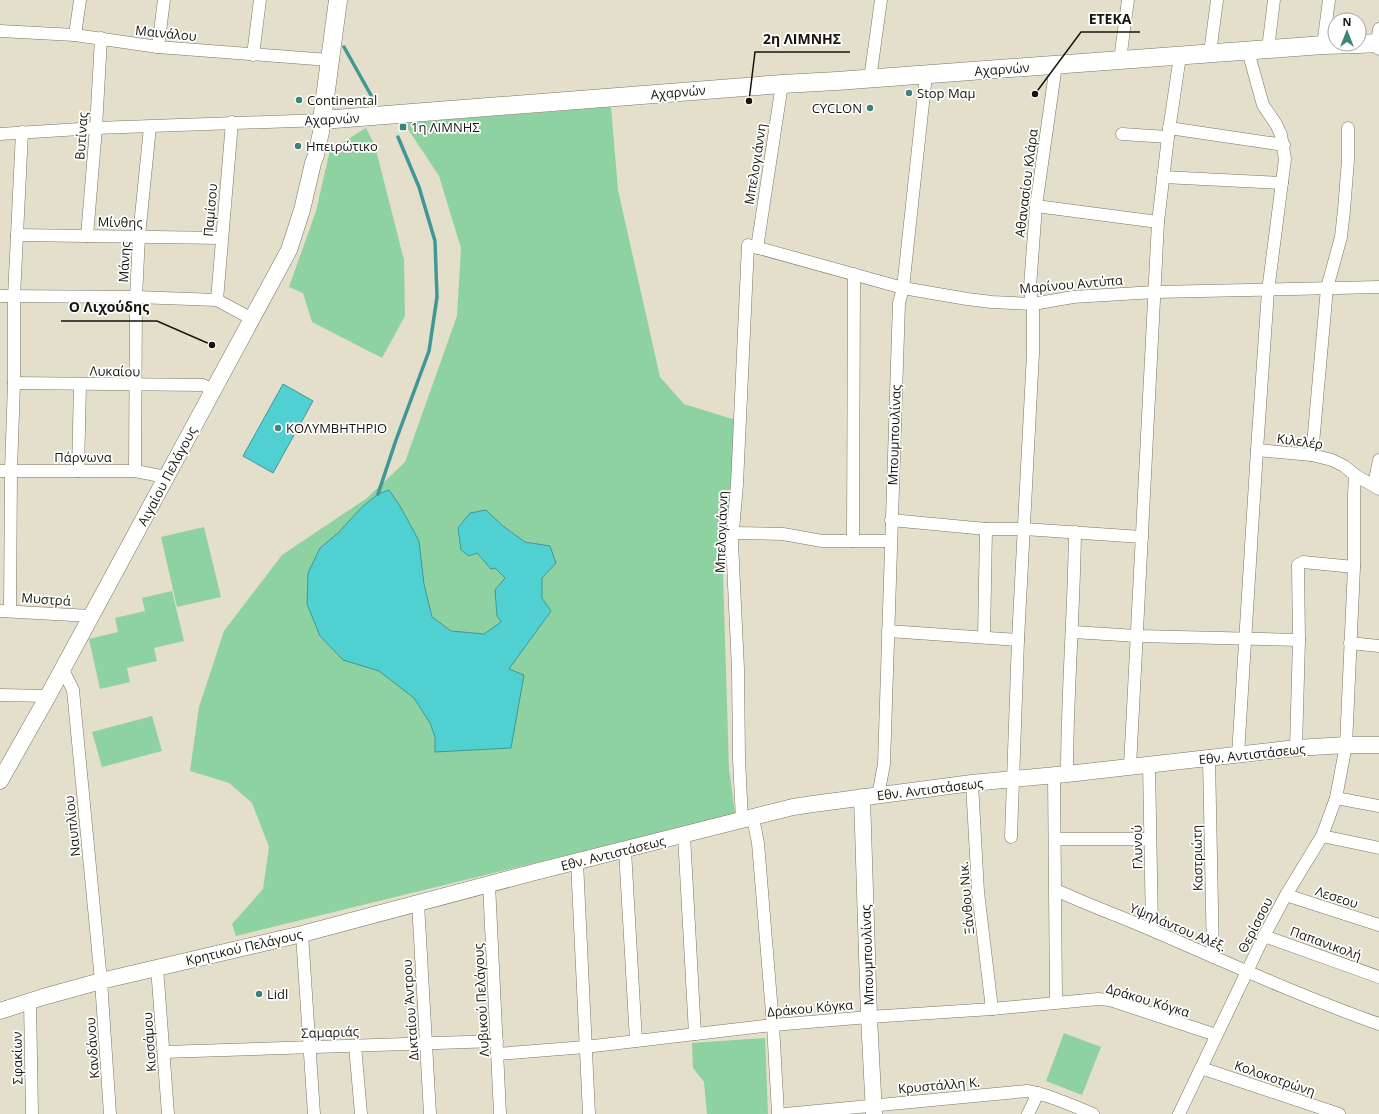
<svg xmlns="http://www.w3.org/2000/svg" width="1379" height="1114" font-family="'Open Sans',sans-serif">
<rect width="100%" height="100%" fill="#e3dfca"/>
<!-- green -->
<g fill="#8fd2a1">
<polygon points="611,107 618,190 660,377 684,404 736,420 723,574 729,769 735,814 236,936 232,924 263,889 269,847 252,803 229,783 190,771 199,707 224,631 282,555 367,498 405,462 457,316 461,248 439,176 404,123"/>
<polygon points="366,128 375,146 404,260 405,316 382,358 312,322 303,293 289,287 316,211 330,150"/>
<polygon points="204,527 221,597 177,607 161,537"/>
<polygon points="172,591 184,641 154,648 157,661 127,668 130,682 100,689 89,639 118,632 115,618 145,611 142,598"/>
<polygon points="152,716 162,751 102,767 92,732"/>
<polygon points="1064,1033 1101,1047 1082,1095 1046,1081"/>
<polygon points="765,1038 768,1114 707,1114 704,1082 693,1068 692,1043"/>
</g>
<!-- water -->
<g fill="#51d0d1" stroke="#3f9896">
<polygon points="283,384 313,401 273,473 243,456"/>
<polygon points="389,490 400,506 419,541 424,584 432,617 451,631 484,634 501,622 497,616 495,590 505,578 495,568 491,569 477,553 469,556 461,550 458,528 470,513 486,510 503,526 525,542 550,546 556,563 542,578 542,598 551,611 509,669 524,675 511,748 435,752 435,737 430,723 414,698 379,671 343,660 320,636 307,604 308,573 320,548 338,533 362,507 378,494"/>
</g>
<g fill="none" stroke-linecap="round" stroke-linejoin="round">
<!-- stream -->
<g stroke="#3f9896" stroke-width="3.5">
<polyline points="344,47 372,97"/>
<polyline points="378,494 396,440 429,351 437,297 435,241 419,187 398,137"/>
</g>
<!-- minor casing -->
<g stroke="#7a7664" stroke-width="13">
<g id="minor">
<polyline points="1379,29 1377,43 1379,49"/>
<polyline points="0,31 75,35 158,47 329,60"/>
<polyline points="75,35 80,0"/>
<polyline points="1323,45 1329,0"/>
<polyline points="158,47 164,0"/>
<polyline points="1268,49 1274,0"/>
<polyline points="1210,53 1217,0"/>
<polyline points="253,55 260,0"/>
<polyline points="1120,60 1128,0"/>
<polyline points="870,79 881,0"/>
<polyline points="1169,128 1284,145"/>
<polyline points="0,134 96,128 322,120"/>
<polyline points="1122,134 1168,137"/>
<polyline points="1163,177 1282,183"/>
<polyline points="1036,206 1158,222"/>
<polyline points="17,235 222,238"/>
<polyline points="87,236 96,128 101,38"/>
<polyline points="757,248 782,84"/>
<polyline points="0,296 136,297 217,300 252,319"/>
<polyline points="217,300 232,122"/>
<polyline points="14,383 203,385 213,390"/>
<polyline points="1257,450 1312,455 1332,460 1344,466 1355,475 1379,489"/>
<polyline points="1312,455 1327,288 1341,237 1344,210 1348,160 1348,128"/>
<polyline points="0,471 135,471 166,477"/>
<polyline points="78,471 80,385"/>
<polyline points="135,471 136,297 139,236 150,127"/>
<polyline points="1374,485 1379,460"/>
<polyline points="891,520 986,529 1024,529 1142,537"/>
<polyline points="733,533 783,534 822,541 890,541"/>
<polyline points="853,541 854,274"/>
<polyline points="0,611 91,616"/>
<polyline points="10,611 11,470 14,383 14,297 22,132"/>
<polyline points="888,631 1018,640"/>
<polyline points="1073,632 1137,636 1299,640"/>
<polyline points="984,637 986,529"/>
<polyline points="1350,643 1379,646"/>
<polyline points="61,672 65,674 73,690 101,981 110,1114"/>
<polyline points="0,695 48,696"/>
<polyline points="1296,748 1299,640 1298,565 1303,562 1354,567"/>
<polyline points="1238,755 1257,450 1268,291 1285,159 1281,135 1276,124 1263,105 1248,51"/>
<polyline points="1209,758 1213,957"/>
<polyline points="1149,764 1152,930"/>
<polyline points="1130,767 1158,222 1168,137 1180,56"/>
<path d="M 1067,774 C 1067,694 1074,613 1075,532"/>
<polyline points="1054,775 1056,1002"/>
<polyline points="972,783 978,892 992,1009"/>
<polyline points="878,796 884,764 899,303 903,288 926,75"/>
<polyline points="1336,798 1379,806"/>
<polyline points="753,818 758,843 773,1025 778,1114"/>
<polyline points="742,820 739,759 738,669 732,542 737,484 748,245 903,288 967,299 992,302 1033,304 1073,297 1155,292 1379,287"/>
<polyline points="684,835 695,1034"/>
<polyline points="1322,836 1379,848"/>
<polyline points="1011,837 1018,640 1033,353 1033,304 1031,297 1030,287 1036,206 1056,65"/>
<polyline points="1055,839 1150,839"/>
<polyline points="625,850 636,1041"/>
<polyline points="577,862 589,1114"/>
<polyline points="489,884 500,1114"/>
<path d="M 1056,890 C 1088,905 1122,917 1154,931 C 1228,963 1302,997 1379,1024"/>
<polyline points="1286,895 1379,925"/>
<polyline points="418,903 430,1114"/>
<polyline points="302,934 314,1114"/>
<polyline points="1264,936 1379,977"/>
<polyline points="157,967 168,1114"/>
<polyline points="30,1001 32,1114"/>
<polyline points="355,1046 361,1114"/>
<polyline points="164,1052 497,1041"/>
<polyline points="497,1054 585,1047 773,1025 869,1017 992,1009 1098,999 1110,1000 1216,1035"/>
<polyline points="1201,1068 1339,1114"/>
<path d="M 785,1114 L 1027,1091 C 1050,1095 1071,1105 1093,1114"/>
<polyline points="1028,1114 1038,1093"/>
<polyline points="1179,1114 1264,936 1286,895 1322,836 1336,798 1346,745 1354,567 1354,495 1355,475"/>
</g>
</g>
<!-- tertiary casing -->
<g stroke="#7a7664" stroke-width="17">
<g id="tertiary">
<polyline points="0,781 48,696 289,250 302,210 313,163 316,155 321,132 322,120"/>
<polyline points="862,797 869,1017 874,1114"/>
<polyline points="0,1011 43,997 101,981 302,934 531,873 793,807 813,804 972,783 1067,774 1296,748 1346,745 1379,745"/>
</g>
</g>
<!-- secondary casing -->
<g stroke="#7a7664" stroke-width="19">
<g id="secondary">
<polyline points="338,0 322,120 782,84 837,81 1323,45 1357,44"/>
<polyline points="1359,44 1379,43"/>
</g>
</g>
<!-- minor -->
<use href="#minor" stroke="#fff" stroke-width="12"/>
<!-- tertiary -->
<use href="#tertiary" stroke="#fff" stroke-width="16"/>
<!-- secondary -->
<use href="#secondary" stroke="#fff" stroke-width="18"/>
</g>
<!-- markers -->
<g fill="#3f8378" stroke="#fff" stroke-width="1.5">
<circle cx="909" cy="93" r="4"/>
<circle cx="299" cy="100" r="4"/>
<circle cx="870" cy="108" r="4"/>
<rect x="399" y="123" width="8" height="8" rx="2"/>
<circle cx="298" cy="146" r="4"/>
<circle cx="278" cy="428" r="4"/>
<circle cx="259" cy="994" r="4"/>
</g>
<g text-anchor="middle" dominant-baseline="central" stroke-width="3.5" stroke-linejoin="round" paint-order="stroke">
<!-- street labels -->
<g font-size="13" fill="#16150e" stroke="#fff">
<text transform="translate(166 33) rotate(6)">Μαινάλου</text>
<text transform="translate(1002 69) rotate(-4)">Αχαρνών</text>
<text transform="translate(678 92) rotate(-5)">Αχαρνών</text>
<text transform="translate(332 119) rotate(-3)">Αχαρνών</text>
<text transform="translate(81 136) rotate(-86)">Βυτίνας</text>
<text transform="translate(755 164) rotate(-81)">Μπελογιάννη</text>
<text transform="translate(1026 183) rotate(-83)">Αθανασίου Κλάρα</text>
<text transform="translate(210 210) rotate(-85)">Παμίσου</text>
<text transform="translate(120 222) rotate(1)">Μίνθης</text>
<text transform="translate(124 262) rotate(-87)">Μάνης</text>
<text transform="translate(1071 284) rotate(-5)">Μαρίνου Αντύπα</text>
<text transform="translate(115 371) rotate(1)">Λυκαίου</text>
<text transform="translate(894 435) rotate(-88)">Μπουμπουλίνας</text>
<text transform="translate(1300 441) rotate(8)">Κιλελέρ</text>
<text x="83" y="457">Πάρνωνα</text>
<text transform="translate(167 476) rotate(-62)">Αιγαίου Πελάγους</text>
<text transform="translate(721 532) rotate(-88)">Μπελογιάννη</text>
<text transform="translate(46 599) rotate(4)">Μυστρά</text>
<text transform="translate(1252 754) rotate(-6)">Εθν. Αντιστάσεως</text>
<text transform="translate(930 789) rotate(-7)">Εθν. Αντιστάσεως</text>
<text transform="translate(72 826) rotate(-96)">Ναυπλίου</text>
<text transform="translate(1137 847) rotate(-91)">Γλυνού</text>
<text transform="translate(613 853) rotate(-14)">Εθν. Αντιστάσεως</text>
<text transform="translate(1197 858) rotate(-91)">Καστριώτη</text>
<text transform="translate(1337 897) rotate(18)">Λεσεου</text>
<text transform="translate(966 898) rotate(-95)">Ξάνθου Νικ.</text>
<text transform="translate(1255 925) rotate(-63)">Θερίσσου</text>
<text transform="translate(1178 927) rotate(23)">Υψηλάντου Αλέξ.</text>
<text transform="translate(1326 943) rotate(20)">Παπανικολή</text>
<text transform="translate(244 947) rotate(-13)">Κρητικού Πελάγους</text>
<text transform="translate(867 955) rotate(-92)">Μπουμπουλίνας</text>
<text transform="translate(481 1000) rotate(-93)">Λυβικού Πελάγους</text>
<text transform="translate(1148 1000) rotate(17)">Δράκου Κόγκα</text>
<text transform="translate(810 1008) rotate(-5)">Δράκου Κόγκα</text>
<text transform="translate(410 1010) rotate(-94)">Δικταίου Άντρου</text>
<text transform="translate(330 1032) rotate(-2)">Σαμαριάς</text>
<text transform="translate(149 1042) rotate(-94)">Κισσάμου</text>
<text transform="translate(92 1048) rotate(-94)">Κανδάνου</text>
<text transform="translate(17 1058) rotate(-91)">Σφακίων</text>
<text transform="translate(1275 1078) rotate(19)">Κολοκοτρώνη</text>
<text transform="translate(939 1085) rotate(-5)">Κρυστάλλη Κ.</text>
</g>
<!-- poi labels -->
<g font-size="13" fill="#16150e" stroke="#fff" text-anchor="start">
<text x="917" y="93">Stop Μαμ</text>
<text x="307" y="100">Continental</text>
<text x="862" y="108" text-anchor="end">CYCLON</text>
<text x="411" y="127">1η ΛΙΜΝΗΣ</text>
<text x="306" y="146">Ηπειρώτικο</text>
<text x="286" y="428">ΚΟΛΥΜΒΗΤΗΡΙΟ</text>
<text x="267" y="994">Lidl</text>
</g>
</g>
<!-- callouts -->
<path fill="none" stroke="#16150e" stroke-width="1.5" d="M1035 94L1081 32H1140M749 101L755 52H850M212 345L157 321H61"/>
<g fill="#16150e" stroke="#fff" stroke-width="1.5">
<circle cx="1035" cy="94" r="4"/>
<circle cx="749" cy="101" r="4"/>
<circle cx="212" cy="345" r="4"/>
</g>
<g font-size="14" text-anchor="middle" font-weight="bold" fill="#16150e" stroke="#fff" stroke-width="3.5" stroke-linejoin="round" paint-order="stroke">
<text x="1110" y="24">ΕΤΕΚΑ</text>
<text x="802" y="44">2η ΛΙΜΝΗΣ</text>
<text x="109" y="312">Ο Λιχούδης</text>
</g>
<!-- north arrow -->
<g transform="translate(1347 32)"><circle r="19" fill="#ffffff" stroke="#a2a19f"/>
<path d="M0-3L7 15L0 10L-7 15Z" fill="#3f8378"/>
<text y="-6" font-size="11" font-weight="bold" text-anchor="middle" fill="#16150e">N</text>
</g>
</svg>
